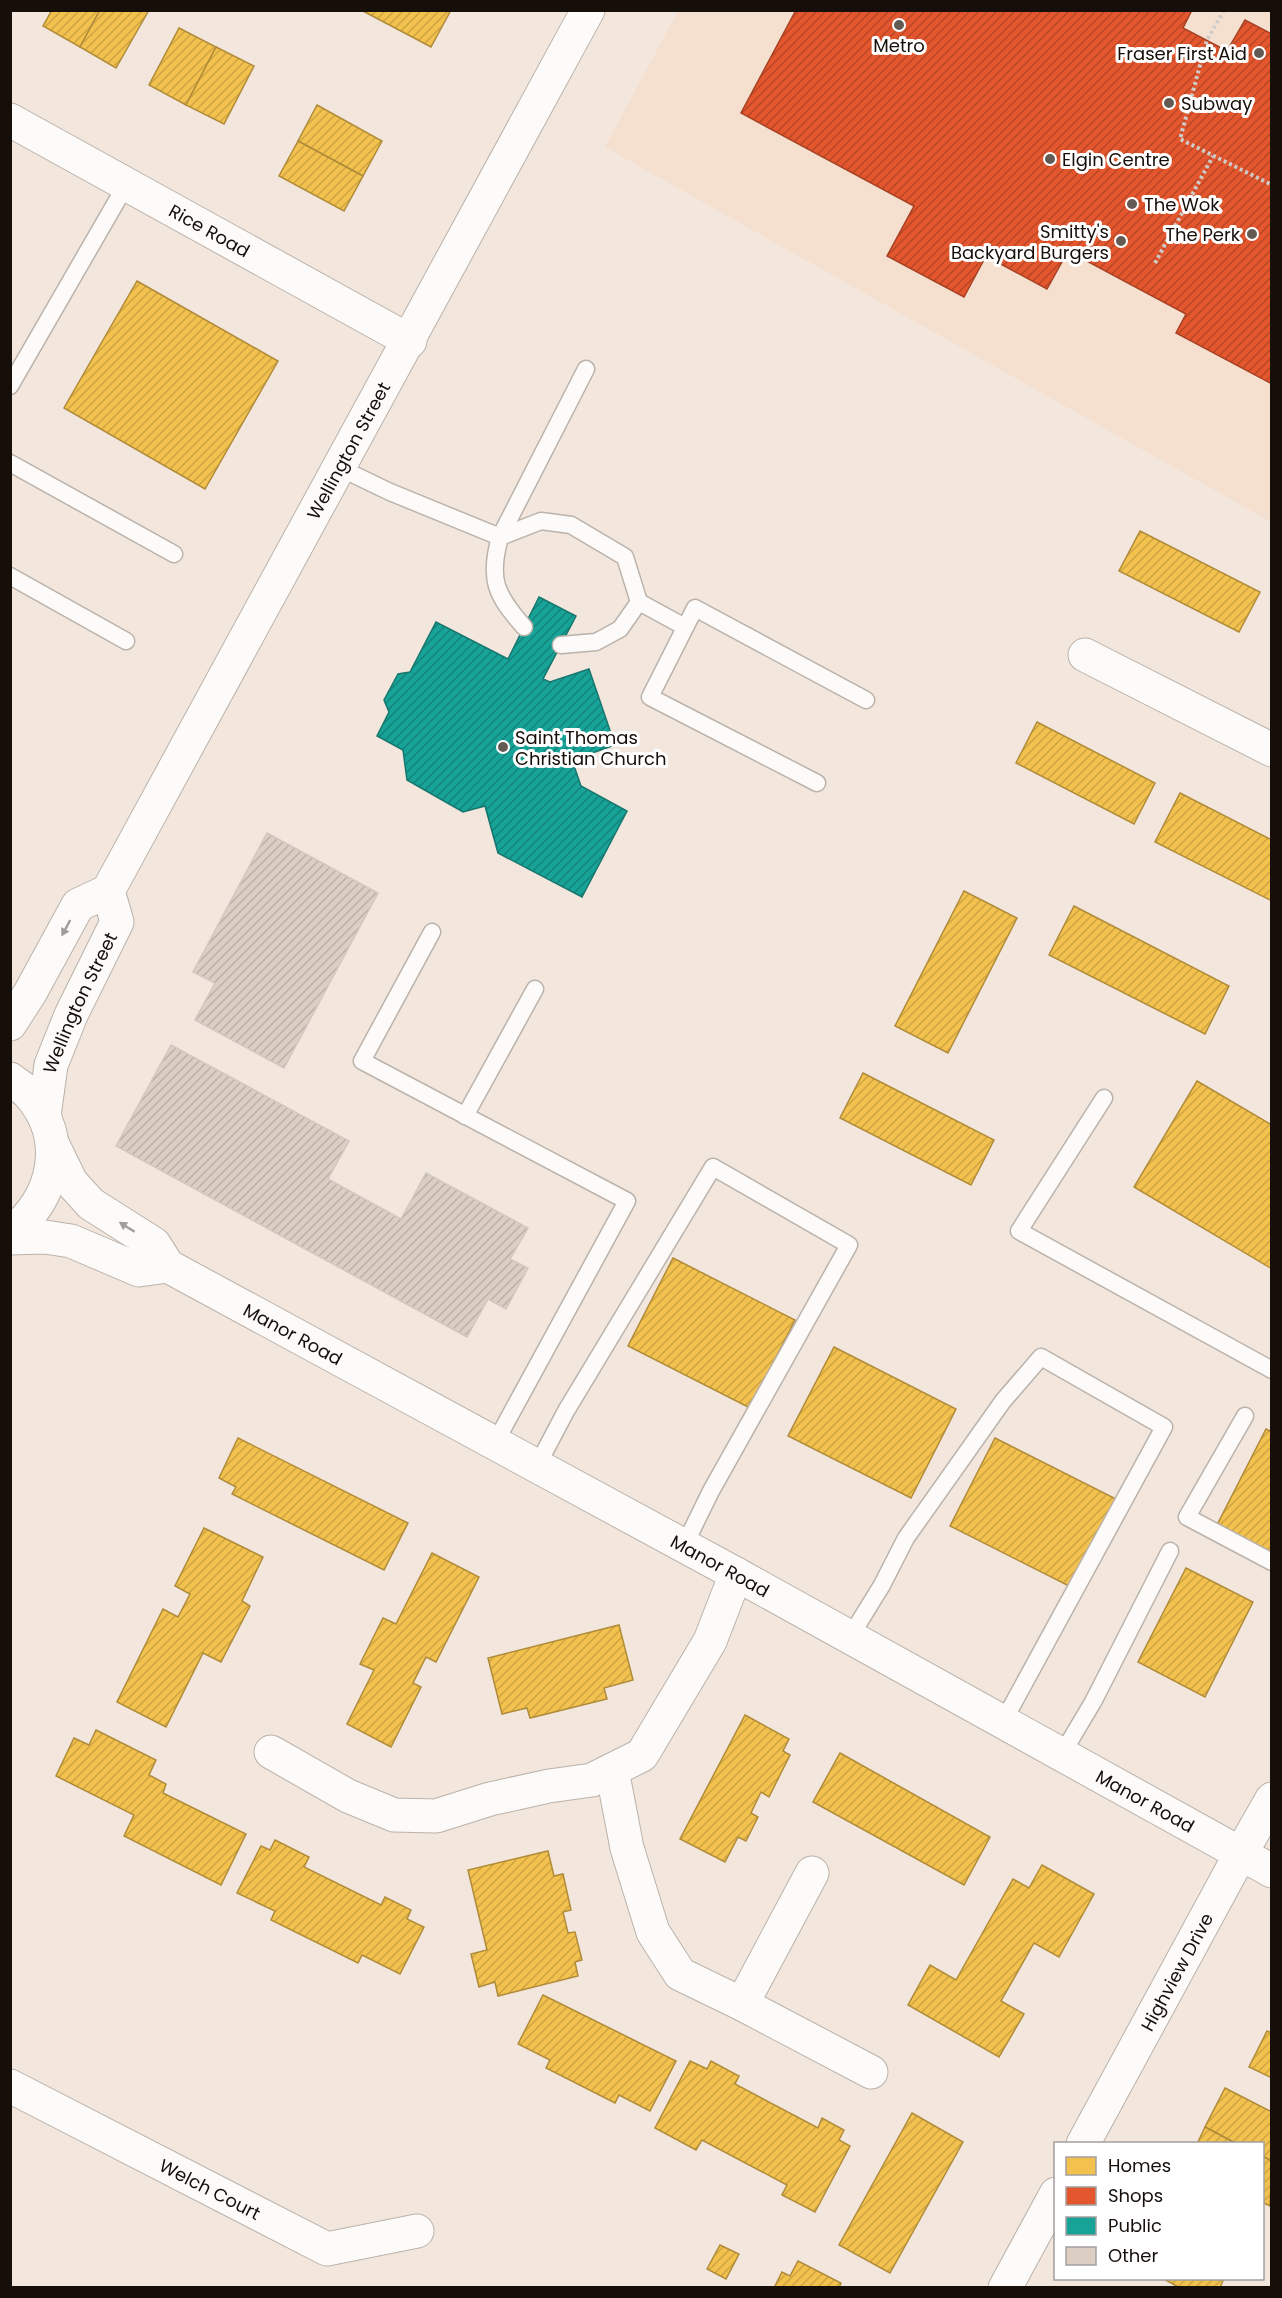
<svg xmlns="http://www.w3.org/2000/svg" width="1282" height="2298" font-family="Poppins,sans-serif">
<defs>
<pattern id="homes-hatch" width="6" height="6" patternUnits="userSpaceOnUse" patternTransform="scale(1.5)"><rect width="6" height="6" fill="#f2c14e"/><path d="M-1 1l2-2M0 6l6-6M5 7l2-2" fill="none" stroke="#cfa543"/></pattern>
<pattern id="shops-hatch" width="6" height="6" patternUnits="userSpaceOnUse" patternTransform="scale(1.5)"><rect width="6" height="6" fill="#e4572e"/><path d="M-1 1l2-2M0 6l6-6M5 7l2-2" fill="none" stroke="#b84625"/></pattern>
<pattern id="public-hatch" width="6" height="6" patternUnits="userSpaceOnUse" patternTransform="scale(1.5)"><rect width="6" height="6" fill="#17a398"/><path d="M-1 1l2-2M0 6l6-6M5 7l2-2" fill="none" stroke="#14837a"/></pattern>
<pattern id="building-hatch" width="6" height="6" patternUnits="userSpaceOnUse" patternTransform="scale(1.5)"><rect width="6" height="6" fill="#dccec2"/><path d="M-1 1l2-2M0 6l6-6M5 7l2-2" fill="none" stroke="#bcb0a5"/></pattern>
</defs>
<rect width="100%" height="100%" fill="#f2e6dd"/>
<!-- built -->
<polygon fill="#f5e0d0" points="678,11 1271,11 1271,522 605,147"/>
<!-- homes -->
<g fill="url(#homes-hatch)" stroke="#b08b39" stroke-width="1.5">
<polygon points="52,10 100,10 80,47 43,26"/>
<polygon points="100,10 149,10 116,68 80,47"/>
<polygon points="361,10 451,10 431,47"/>
<polygon points="179,28 216,47 186,105 149,85"/>
<polygon points="216,47 254,66 224,124 186,105"/>
<polygon points="317,105 382,141 363,176 298,141"/>
<polygon points="298,141 363,176 344,211 279,176"/>
<polygon points="137,281 278,361 205,489 64,408"/>
<polygon points="1140,531 1260,592 1239,632 1119,571"/>
<polygon points="1037,722 1155,783 1134,824 1016,763"/>
<polygon points="1180,793 1272,840 1272,901 1155,842"/>
<polygon points="964,891 1017,918 948,1053 895,1026"/>
<polygon points="1074,906 1229,986 1205,1034 1049,955"/>
<polygon points="863,1073 994,1140 971,1185 840,1118"/>
<polygon points="1197,1081 1272,1125 1272,1269 1134,1187"/>
<polygon points="673,1258 795,1320 750,1408 628,1346"/>
<polygon points="834,1347 956,1409 911,1498 788,1436"/>
<polygon points="1266,1429 1272,1432 1272,1552 1217,1525"/>
<polygon points="238,1438 408,1523 384,1570 232,1494 236,1487 219,1478"/>
<polygon points="995,1438 1118,1500 1073,1588 950,1526"/>
<polygon points="204,1528 263,1557 242,1601 250,1606 221,1662 203,1653 166,1727 117,1702 163,1609 178,1617 190,1594 175,1586"/>
<polygon points="432,1553 479,1577 436,1662 426,1657 413,1683 421,1687 391,1747 347,1724 374,1670 360,1664 383,1618 396,1624"/>
<polygon points="1186,1568 1253,1602 1205,1697 1138,1662"/>
<polygon points="619,1625 633,1680 604,1688 607,1699 530,1718 527,1708 502,1714 488,1658"/>
<polygon points="745,1715 789,1739 783,1751 790,1755 769,1797 761,1792 751,1813 758,1817 746,1841 738,1837 725,1862 680,1839"/>
<polygon points="96,1730 156,1760 149,1775 166,1784 163,1793 246,1834 221,1885 124,1836 134,1815 56,1776 74,1738 89,1745"/>
<polygon points="840,1753 990,1837 964,1885 813,1802"/>
<polygon points="275,1840 309,1857 304,1867 381,1905 385,1897 411,1910 407,1919 424,1927 400,1974 362,1955 358,1963 271,1920 275,1911 237,1893 261,1846 270,1850"/>
<polygon points="548,1851 554,1876 563,1874 571,1910 563,1912 568,1933 575,1932 582,1960 575,1962 578,1976 498,1996 495,1982 479,1987 471,1954 487,1950 468,1870"/>
<polygon points="1042,1865 1094,1894 1059,1957 1034,1943 1001,2001 1024,2014 999,2057 908,2005 930,1965 956,1980 1013,1879 1029,1888"/>
<polygon points="543,1995 676,2061 650,2111 619,2095 615,2103 546,2068 550,2060 518,2044"/>
<polygon points="1267,2031 1272,2033 1272,2078 1249,2067"/>
<polygon points="690,2061 707,2069 711,2061 739,2076 735,2084 818,2128 822,2118 844,2130 839,2140 850,2146 815,2212 782,2195 787,2185 702,2140 696,2150 655,2128"/>
<polygon points="1225,2088 1272,2112 1272,2161 1262,2156 1262,2144 1237,2144 1205,2127"/>
<polygon points="912,2113 963,2142 890,2273 839,2245"/>
<polygon points="1205,2127 1237,2144 1197,2144"/>
<polygon points="1262,2156 1272,2161 1270,2206 1262,2202"/>
<polygon points="720,2245 739,2254 726,2279 707,2269"/>
<polygon points="798,2261 841,2283 839,2288 774,2288 782,2272 790,2276"/>
<polygon points="1162,2278 1224,2278 1220,2288 1180,2288"/>
</g>
<!-- shops -->
<polygon fill="url(#shops-hatch)" stroke="#a64123" stroke-width="1.5" points="796,10 1192,10 1183,28 1227,51 1245,20 1272,34 1272,384 1176,333 1186,314 1068,251 1047,289 986,256 964,297 887,256 914,206 741,113"/>
<!-- public -->
<polygon fill="url(#public-hatch)" stroke="#17766d" stroke-width="1.5" points="539,597 576,616 543,679 550,682 589,669 615,745 572,760 581,786 627,811 582,897 498,853 485,806 463,812 407,780 403,750 377,736 389,712 384,700 398,674 410,672 436,622 508,659"/>
<!-- building -->
<g fill="url(#building-hatch)" stroke="#d2c8c1" stroke-width="1.5">
<polygon points="267,833 378,893 284,1068 195,1020 215,983 193,972"/>
<polygon points="171,1045 349,1141 328,1179 401,1219 426,1173 528,1228 510,1259 528,1268 506,1309 488,1299 467,1337 116,1146"/>
</g>
<g fill="none" stroke-linecap="round" stroke-linejoin="round">
<!-- service casing -->
<g stroke="#bbb2aa" stroke-width="19">
<g id="service">
<polyline points="10,386 126,185"/>
<polyline points="10,463 174,554"/>
<polyline points="340,468 390,492 500,537 586,369"/>
<polyline points="10,576 126,641"/>
<path d="M 524,627 C 496,595 488,580 500,537 L 541,521 L 571,525 L 625,557 L 639,602"/>
<polyline points="561,645 596,642 620,629 639,602 685,627"/>
<polyline points="817,783 650,697 695,608 866,700"/>
<polyline points="432,932 362,1061 627,1201 495,1443"/>
<polyline points="1104,1098 1019,1231 1272,1370"/>
<polyline points="465,1116 535,989"/>
<polyline points="1245,1416 1187,1517 1272,1562"/>
<polyline points="537,1466 566,1411 713,1167 849,1245 711,1491 684,1546"/>
<polyline points="850,1637 882,1585 906,1538 1003,1401 1041,1357 1164,1427 1003,1722"/>
<polyline points="1062,1754 1093,1702 1170,1551"/>
</g>
</g>
<!-- minor casing -->
<g stroke="#bbb2aa" stroke-width="35">
<g id="minor">
<path id="s1" d="M 10,120 L 410,341"/>
<polyline points="1085,655 1272,750"/>
<polyline points="271,1752 348,1796 394,1815 436,1816 490,1799 549,1786 592,1780 642,1755 710,1641 736,1574"/>
<polyline points="612,1770 627,1848 653,1932 680,1974 742,2004 871,2072"/>
<polyline points="742,2004 812,1873"/>
<path id="s2" d="M 10,2086 L 327,2249 L 417,2231"/>
<path id="s3" d="M 1083,2144 L 1241,1853"/>
<polyline points="1005,2288 1056,2194"/>
</g>
</g>
<!-- tertiary casing -->
<g stroke="#bbb2aa" stroke-width="35">
<g id="tertiary">
<path id="s4" d="M 10,1024 L 30,993 L 78,905 L 108,891 L 588,10"/>
<path d="M 10,1079 C 16,1084 24,1088 29,1094 C 68,1138 56,1199 10,1233"/>
<path id="s5" d="M 44,1116 L 51,1065 L 71,1015 L 117,922 L 108,891"/>
<path id="s6" d="M 52,1143 L 71,1182 L 91,1204 L 154,1244 L 168,1266 L 736,1574 L 1272,1871"/>
<polyline points="10,1238 45,1237 71,1241 139,1270 168,1266"/>
<polyline points="1241,1853 1272,1799"/>
</g>
</g>
<!-- path -->
<g stroke="#cecbc8" stroke-width="4" stroke-dasharray="3 3" stroke-linecap="butt">
<polyline points="1224,10 1207,40 1180,139 1272,185"/>
<polyline points="1155,263 1213,156"/>
</g>
<!-- service -->
<use href="#service" stroke="#fdfbfa" stroke-width="16"/>
<!-- minor -->
<use href="#minor" stroke="#fdfbfa" stroke-width="33"/>
<!-- tertiary -->
<use href="#tertiary" stroke="#fdfbfa" stroke-width="33"/>
</g>
<!-- one-way arrows -->
<defs><path id="oneway-solid" d="M-6-.8H1V-3.2L6.5 0L1 3.2V.8H-6Z" transform="scale(1.5)"/></defs>
<g fill="#a19c9a">
<use href="#oneway-solid" transform="translate(66 928) rotate(118)"/>
<use href="#oneway-solid" transform="translate(127 1227) rotate(-148)"/>
</g>
<!-- markers -->
<g fill="#635a53" stroke="#fff" stroke-width="2">
<circle cx="899" cy="25" r="6"/>
<circle cx="1259" cy="53" r="6"/>
<circle cx="1169" cy="103" r="6"/>
<circle cx="1050" cy="159" r="6"/>
<circle cx="1132" cy="204" r="6"/>
<circle cx="1252" cy="234" r="6"/>
<circle cx="1121" cy="241" r="6"/>
<circle cx="503" cy="747" r="6"/>
</g>
<g text-anchor="middle" dominant-baseline="central" stroke-width="6" stroke-linejoin="round" paint-order="stroke">
<!-- poi labels -->
<g font-size="18" fill="#160e09" stroke="#fff" text-anchor="start">
<text x="899" y="45" text-anchor="middle">Metro</text>
<text x="1247" y="53" text-anchor="end">Fraser First Aid</text>
<text x="1181" y="103">Subway</text>
<text x="1062" y="159">Elgin Centre</text>
<text x="1144" y="204">The Wok</text>
<text x="1109" y="231" text-anchor="end">Smitty's<tspan x="1109" dy="21">Backyard Burgers</tspan></text>
<text x="1240" y="234" text-anchor="end">The Perk</text>
<text x="515" y="737">Saint Thomas<tspan x="515" dy="21">Christian Church</tspan></text>
</g>
<!-- street labels -->
<g font-size="18" fill="#160e09" stroke="#fff">
<text stroke="none"><textPath href="#s1" startOffset="228">Rice Road</textPath></text>
<text stroke="none"><textPath href="#s4" startOffset="672">Wellington Street</textPath></text>
<text stroke="none"><textPath href="#s5" startOffset="120">Wellington Street</textPath></text>
<text stroke="none"><textPath href="#s6" startOffset="316">Manor Road</textPath></text>
<text stroke="none"><textPath href="#s6" startOffset="802">Manor Road</textPath></text>
<text stroke="none"><textPath href="#s6" startOffset="1288">Manor Road</textPath></text>
<text stroke="none"><textPath href="#s3" startOffset="196">Highview Drive</textPath></text>
<text stroke="none"><textPath href="#s2" startOffset="225">Welch Court</textPath></text>
</g>
</g>
<!-- border -->
<rect width="1282" height="2298" fill="none" stroke="#160e09" stroke-width="24"/>
<!-- legend -->
<rect x="1054" y="2142" width="210" height="138" fill="#ffffff" stroke="#a29f9d" stroke-width="1.5"/>
<rect x="1066" y="2157" width="30" height="18" fill="#f2c14e" stroke="#a29f9d" stroke-width="1.5"/>
<text x="1108" y="2172" font-size="18" fill="#160e09">Homes</text>
<rect x="1066" y="2187" width="30" height="18" fill="#e4572e" stroke="#a29f9d" stroke-width="1.5"/>
<text x="1108" y="2202" font-size="18" fill="#160e09">Shops</text>
<rect x="1066" y="2217" width="30" height="18" fill="#17a398" stroke="#a29f9d" stroke-width="1.5"/>
<text x="1108" y="2232" font-size="18" fill="#160e09">Public</text>
<rect x="1066" y="2247" width="30" height="18" fill="#dccec2" stroke="#a29f9d" stroke-width="1.5"/>
<text x="1108" y="2262" font-size="18" fill="#160e09">Other</text>
</svg>
